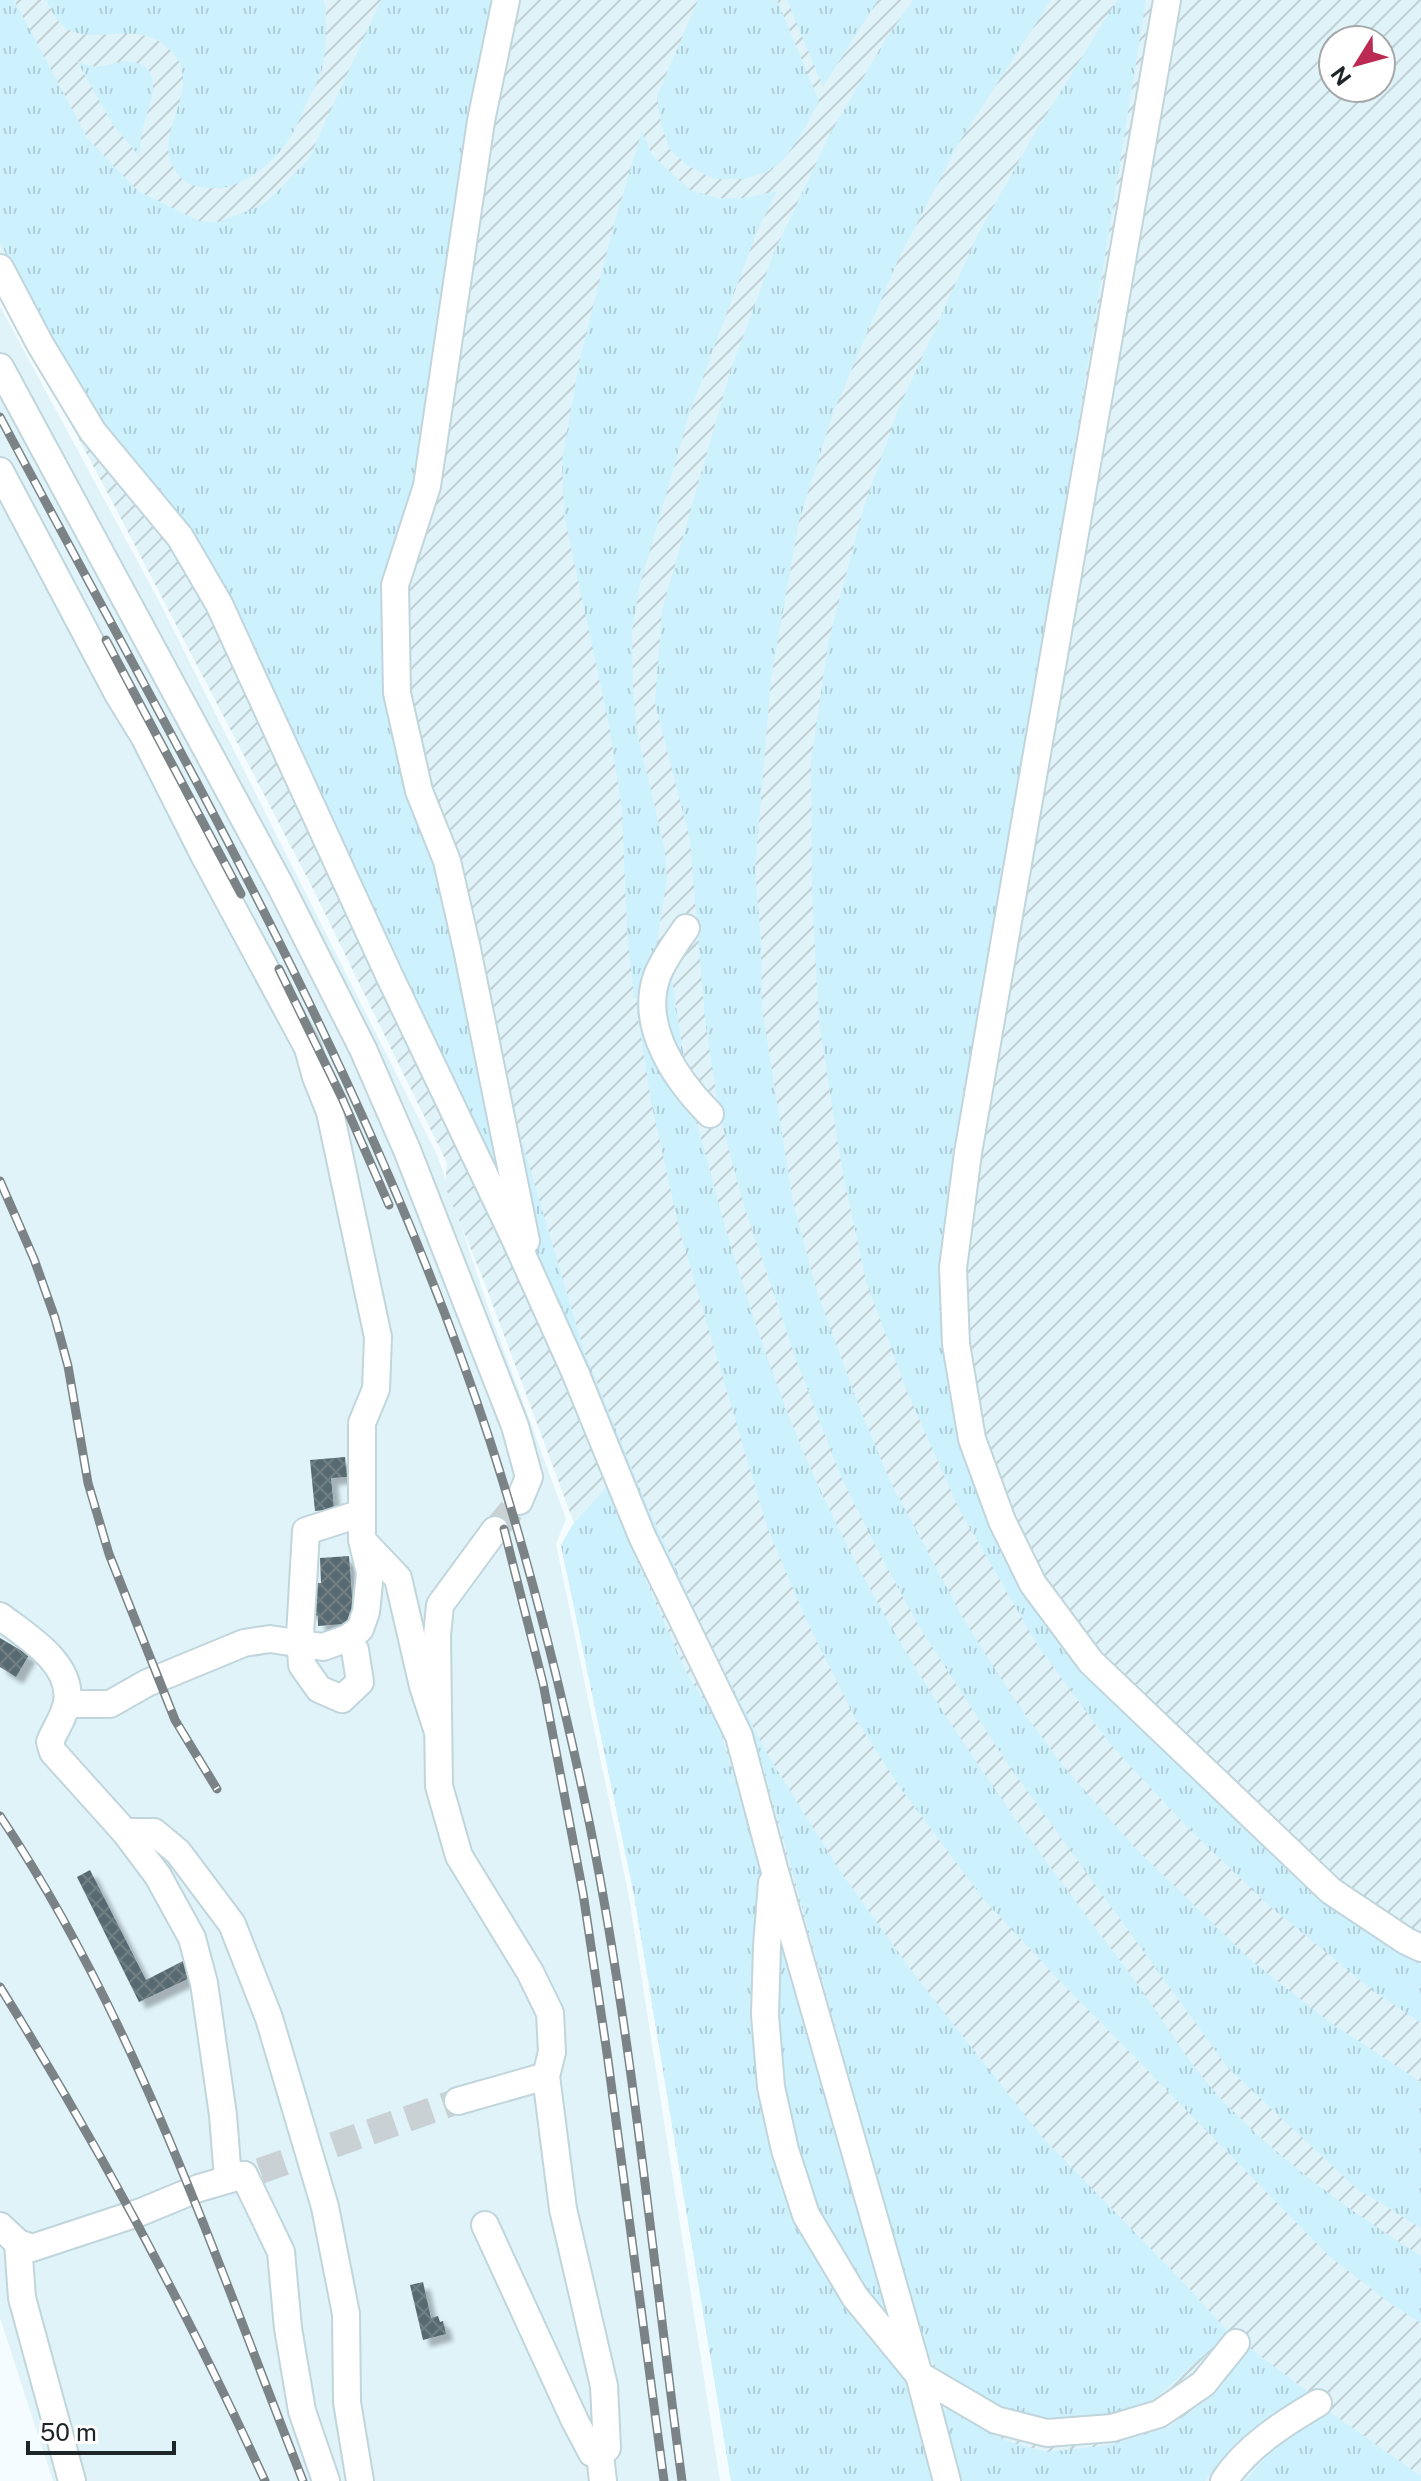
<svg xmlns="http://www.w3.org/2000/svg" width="1421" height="2481" font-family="'Public Sans',sans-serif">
<defs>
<pattern id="industrial-furrows" width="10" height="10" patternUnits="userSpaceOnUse" patternTransform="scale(2)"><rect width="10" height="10" fill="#e0f3f9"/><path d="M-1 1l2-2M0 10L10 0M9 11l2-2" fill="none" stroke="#c0d0d5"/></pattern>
<pattern id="grass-tufts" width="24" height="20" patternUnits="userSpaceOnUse" patternTransform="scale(2)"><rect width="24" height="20" fill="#cdf1fd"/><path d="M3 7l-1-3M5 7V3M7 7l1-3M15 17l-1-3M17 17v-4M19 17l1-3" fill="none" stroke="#b0ced9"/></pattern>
<pattern id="building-cross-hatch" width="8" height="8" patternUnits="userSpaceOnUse" patternTransform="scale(2)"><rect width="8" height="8" fill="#586b71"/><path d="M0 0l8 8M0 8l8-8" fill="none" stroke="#718084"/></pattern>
<filter id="shadow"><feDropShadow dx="7" dy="7" stdDeviation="2" flood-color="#0004"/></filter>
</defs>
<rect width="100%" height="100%" fill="#f4fcff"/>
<!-- built -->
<polygon fill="#e0f3f9" points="0,306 160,603 438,1157 488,1307 566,1519 556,1544 629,1897 720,2481 53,2481 0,2318"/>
<!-- industrial -->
<path fill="url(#industrial-furrows)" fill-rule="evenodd" d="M 0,0 L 1421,0 L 1421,2481 L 731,2481 L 633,1890 L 561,1545 L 574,1523 L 485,1284 L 445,1186 L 447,1163 L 313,889 L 115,507 L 0,291 ZM 1333,40 L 1381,40 L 1381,88 L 1333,88 Z"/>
<!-- grass -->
<g fill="url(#grass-tufts)">
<polygon points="0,0 14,0 88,139 138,191 199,221 218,222 260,206 276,193 309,158 381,0 498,0 425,446 383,611 397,763 424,826 471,900 515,1118 584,1351 643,1496 708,1639 766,1752 840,1871 914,1974 1043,2138 1182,2281 1229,2333 1157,2397 1124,2416 1087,2426 1039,2419 1009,2412 947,2380 926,2354 759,1751 688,1615 225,602 87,411 0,242"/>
<path d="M 46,0 L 323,0 L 326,8 C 326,27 327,50 322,69 C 320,78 314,88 309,97 C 303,111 297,128 288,141 C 272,165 238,192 208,188 C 198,187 187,185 180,177 C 142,135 213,88 167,47 C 132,17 84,52 58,21 C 53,15 50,7 46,0 Z"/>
<polygon points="698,0 777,0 819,101 804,130 783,161 767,172 744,179 714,179 688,166 670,150 661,125 657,96"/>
<polygon points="787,0 878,0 823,87"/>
<polygon points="913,0 1051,0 958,144 899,258 833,413 799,521 771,679 755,871 761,938 762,1008 793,1202 817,1292 859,1406 889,1479 964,1620 1014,1699 1063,1766 1137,1850 1253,1962 1331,2023 1421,2082 1421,2228 1357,2189 1228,2068 1007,1763 920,1628 878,1551 841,1477 796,1359 744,1206 719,1112 705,1020 690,840 655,703 662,610 730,372 775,250 830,134 884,42"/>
<polygon points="1117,0 1146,0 975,1067 942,1307 946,1363 958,1429 1003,1551 1195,1777 1283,1864 1346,1919 1421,1965 1421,2023 1373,1991 1267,1904 1187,1827 1110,1744 1038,1646 959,1509 906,1389 866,1281 842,1169 819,1023 812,894 811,762 828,643 863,510 898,410 979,232 1033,136"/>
<path d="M 77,61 C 85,64 93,68 101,66 C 112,65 122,59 133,62 C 169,69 147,109 142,132 C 140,140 140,149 140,157 L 113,125 Z"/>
<polygon points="642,131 652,155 690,190 717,198 745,198 777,191 756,234 689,415 640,585 632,631 633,691 637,732 665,850 667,879 656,948 641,998 634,998 627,930 622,810 609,725 564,515 562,460 580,358 614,224"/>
<polygon points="671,973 686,1072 677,1060 661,996"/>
<path d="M 642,1004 C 658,1038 679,1071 691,1106 C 705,1146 714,1189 726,1230 C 744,1290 764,1351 786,1409 C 865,1614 990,1789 1122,1963 C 1157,2009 1185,2061 1225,2103 C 1283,2163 1351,2212 1421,2256 L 1421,2323 L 1395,2307 L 1329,2256 L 1062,1983 L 985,1901 L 902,1790 L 855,1718 L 806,1619 L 767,1527 L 680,1232 L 651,1101 L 636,1005 Z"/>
<polygon points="607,1487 619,1512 637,1561 688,1676 717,1720 780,1937 782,1928 837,2141 933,2481 731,2481 634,1894 561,1545 574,1523"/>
<path d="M 1247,2346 L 1312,2395 C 1273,2420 1232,2443 1205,2481 L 962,2481 L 942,2413 L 950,2408 L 959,2417 L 1007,2441 L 1047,2452 L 1110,2445 L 1167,2428 L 1210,2398 Z"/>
<polygon points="1330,2412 1421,2476 1421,2481 1245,2481 1276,2445"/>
</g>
<!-- building -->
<g fill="url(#building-cross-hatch)" filter="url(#shadow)">
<polygon points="345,1457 347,1477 331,1478 334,1509 315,1511 310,1460"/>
<polygon points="349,1556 354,1623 318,1626 318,1616 307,1611 315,1583 321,1583 320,1558"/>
<polygon points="0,1638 29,1655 16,1677 0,1667"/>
<polygon points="90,1870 146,1980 185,1960 194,1976 139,2002 77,1877"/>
<polygon points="423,2282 431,2318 438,2316 440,2322 443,2321 446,2334 423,2340 410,2285"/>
</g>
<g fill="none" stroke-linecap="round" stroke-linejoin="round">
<!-- minor-tunnel -->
<g stroke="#c9d1d4" stroke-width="26" stroke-dasharray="26 13" stroke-linecap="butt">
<polyline points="495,1530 519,1501"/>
<polyline points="260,2171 458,2101"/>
</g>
<!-- minor casing -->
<g stroke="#c0d5dc" stroke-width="30">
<g id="minor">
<polyline points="506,0 481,121 427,486 395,585 397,693 419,791 447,861 467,949 526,1241"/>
<polyline points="1167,0 968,1153 953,1268 956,1344 972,1439 1002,1521 1033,1584 1091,1662 1331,1891 1406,1941 1421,1948"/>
<polyline points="0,268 40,344 93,432 180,537 219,604 389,975 516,1241 575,1372 642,1536 739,1736 774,1868 919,2375 947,2481"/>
<polyline points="0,367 280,885 363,1049 407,1150 515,1426 529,1477 519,1501"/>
<polyline points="0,471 118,694 145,738 204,855 308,1048 316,1077 330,1112 378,1337 376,1389 362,1423 362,1540 398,1578 423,1686 438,1732"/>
<path d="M 686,928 C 676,943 664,958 657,976 C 639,1026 676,1080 710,1114"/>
<path d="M 0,1616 C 26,1636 73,1663 67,1702 C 65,1716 55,1729 50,1742 L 53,1752 L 125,1832 L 158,1876 L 192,1938 L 204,1983 L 223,2115 L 228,2179"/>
<polyline points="348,1638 355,1650 360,1682 342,1699 319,1689 302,1665 300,1636 306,1531 362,1513"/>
<polyline points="67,1704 110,1704 147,1683 244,1643 270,1639 323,1647 348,1638 360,1629 366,1612 370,1573 363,1544"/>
<polyline points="125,1832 154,1832 178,1852 232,1924 269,2018 325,2207 346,2314 347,2402 360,2481"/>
<polyline points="772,1883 767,1946 765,2015 771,2087 785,2150 806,2215 855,2297 919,2375 996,2420 1047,2433 1112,2428 1159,2414 1203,2384 1236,2343"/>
<polyline points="458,2101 546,2076 552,2052 550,2013 530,1972 459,1856 439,1786 437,1636 440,1605 495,1530"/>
<polyline points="244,2175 281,2252 288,2328 302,2411 326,2481"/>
<polyline points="485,2225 575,2421 592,2453 600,2455 607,2448 604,2386 563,2209 546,2076"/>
<polyline points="0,2226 18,2243 32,2248 141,2212 199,2188 244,2175"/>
<polyline points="18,2243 22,2298 72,2481"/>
<polyline points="600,2455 603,2481"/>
<path d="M 1224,2481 C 1246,2447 1284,2423 1318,2403"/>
</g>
</g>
<!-- minor -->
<use href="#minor" stroke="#fff" stroke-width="26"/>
<!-- rail casing -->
<g stroke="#7b8386" stroke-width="9">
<g id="rail">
<path d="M 0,417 C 178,751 372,1080 490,1441 C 531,1567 563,1696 590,1826 C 633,2042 653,2263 682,2481"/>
<polyline points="106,640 241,894"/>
<polyline points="279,969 342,1098 389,1205"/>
<polyline points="0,1181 34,1259 55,1318 68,1366 88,1483 109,1554 175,1720 217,1789"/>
<polyline points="504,1529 543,1683 583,1893 607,2053 664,2481"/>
<path d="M 0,1816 C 136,2019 214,2255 303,2481"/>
<path d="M 0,1987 C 99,2146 187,2311 265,2481"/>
</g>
</g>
<!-- rail -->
<use href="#rail" stroke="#fff" stroke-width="6" stroke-dasharray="18" stroke-linecap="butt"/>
</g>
<!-- north arrow -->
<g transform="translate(1357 64) rotate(233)"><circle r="38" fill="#ffffff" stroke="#a5a8a9" stroke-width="2"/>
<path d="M0-6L14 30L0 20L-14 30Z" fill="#ba2a53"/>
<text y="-12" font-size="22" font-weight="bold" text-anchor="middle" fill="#1d2528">N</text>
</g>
<!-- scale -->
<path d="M28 2441v12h146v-12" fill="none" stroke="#1d2528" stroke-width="4"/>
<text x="40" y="2441" font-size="24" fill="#1d2528" stroke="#ffffff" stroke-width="6" paint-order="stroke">50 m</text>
</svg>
